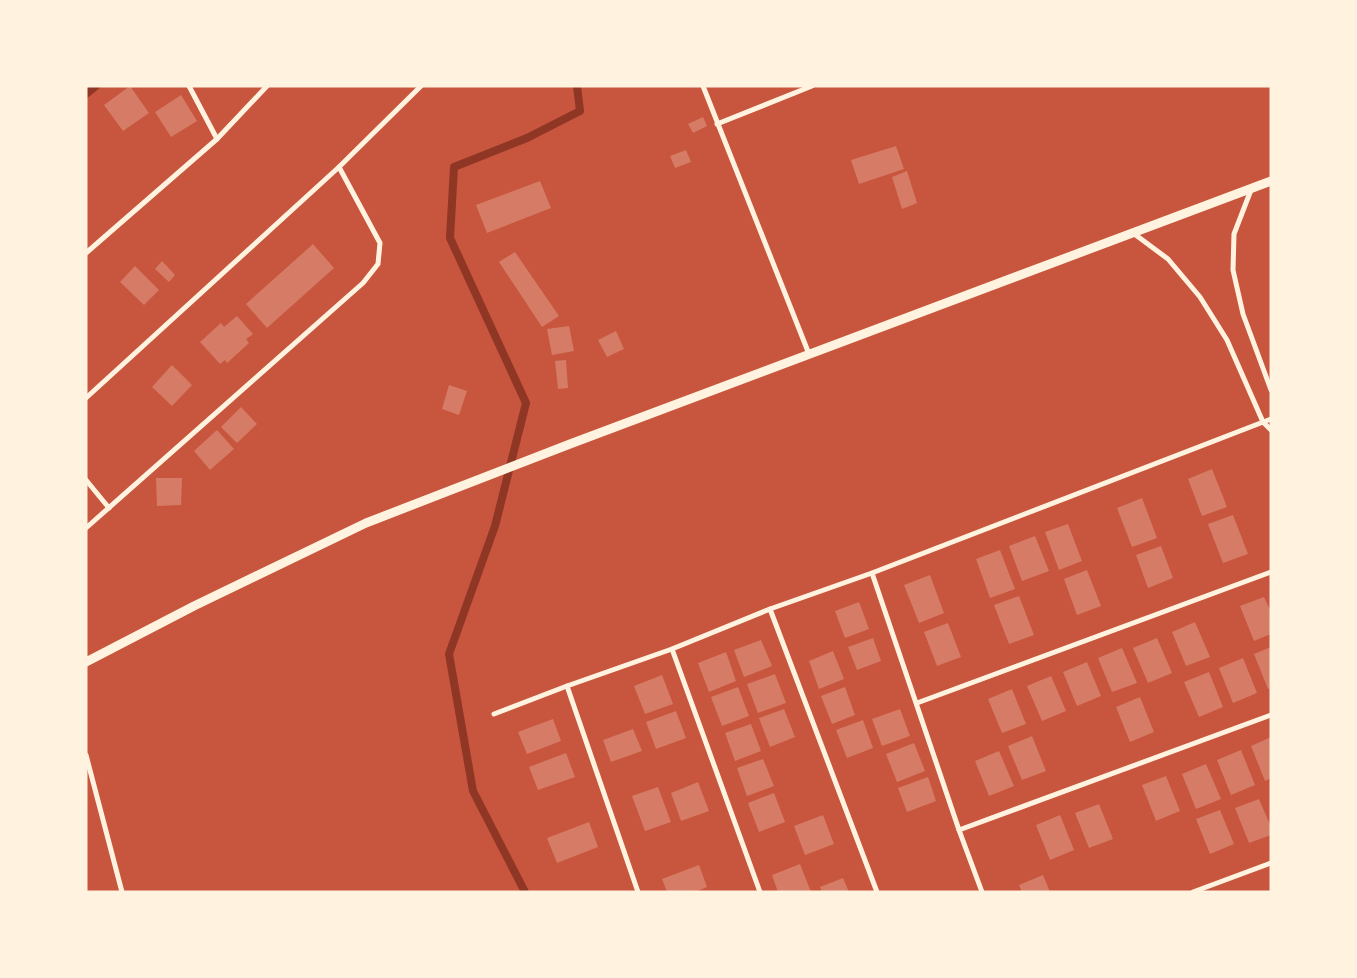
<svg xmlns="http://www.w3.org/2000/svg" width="1357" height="978" font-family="Roboto,sans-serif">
<rect width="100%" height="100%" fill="#c8553d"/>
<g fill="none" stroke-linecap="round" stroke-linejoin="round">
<!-- stream -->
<g stroke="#8f3625" stroke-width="8">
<polyline points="86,94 96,86"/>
<polyline points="525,892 473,791 449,654 495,526 526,403 450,238 454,167 527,138 580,111 577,86"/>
</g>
</g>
<!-- building -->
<g fill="#d67c66">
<polygon points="130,86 149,113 123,131 104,105"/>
<polygon points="181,95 197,121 171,137 155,112"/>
<polygon points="703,117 707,126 693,133 688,124"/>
<polygon points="896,146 904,169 859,184 851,160"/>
<polygon points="686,150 691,162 675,168 670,156"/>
<polygon points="907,171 917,203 902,209 892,177"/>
<polygon points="540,181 551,208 487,233 476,205"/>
<polygon points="313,244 334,268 267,328 246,304"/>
<polygon points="515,252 559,316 542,327 499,262"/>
<polygon points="162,261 175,275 169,282 155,269"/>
<polygon points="135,266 159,290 144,305 120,282"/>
<polygon points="237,316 253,334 246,339 249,343 227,363 225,360 220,364 200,342 221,323 224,327"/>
<polygon points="569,326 574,351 552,355 547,329"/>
<polygon points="616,331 624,349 607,357 598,340"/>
<polygon points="566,360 568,388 558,389 555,361"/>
<polygon points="172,365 192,385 172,406 152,387"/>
<polygon points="449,385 467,391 459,415 442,409"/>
<polygon points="241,407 257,424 237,443 221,427"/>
<polygon points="217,430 234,449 210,470 194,451"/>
<polygon points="1212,469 1227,507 1202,516 1188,479"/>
<polygon points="156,478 182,478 181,505 157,506"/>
<polygon points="1142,498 1157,538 1132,547 1117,508"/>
<polygon points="1233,515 1248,554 1223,563 1208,524"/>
<polygon points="1068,524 1082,561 1059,570 1045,532"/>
<polygon points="1035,536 1049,571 1022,581 1009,546"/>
<polygon points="1161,546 1173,578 1148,588 1136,555"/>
<polygon points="1000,550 1015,589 990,598 976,559"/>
<polygon points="1087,570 1101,606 1077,615 1064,579"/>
<polygon points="930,575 944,613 919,623 904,585"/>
<polygon points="1019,596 1034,635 1009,644 994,605"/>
<polygon points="1264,597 1271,612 1271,634 1254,641 1240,606"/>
<polygon points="859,602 869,629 845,638 835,611"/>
<polygon points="1195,622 1210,657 1186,666 1172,632"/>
<polygon points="948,623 961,657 937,666 924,632"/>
<polygon points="873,638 881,661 857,670 848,647"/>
<polygon points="1157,638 1172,673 1148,683 1133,648"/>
<polygon points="761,640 772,666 744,677 734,650"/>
<polygon points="1271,647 1271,688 1268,689 1254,654"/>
<polygon points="1122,648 1137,683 1112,692 1098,658"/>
<polygon points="833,651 844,679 819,689 809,661"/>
<polygon points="726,652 736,681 709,692 698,663"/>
<polygon points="1243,658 1257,693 1233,703 1219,668"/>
<polygon points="1087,662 1101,696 1077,706 1063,672"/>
<polygon points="1209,672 1223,707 1199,717 1184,682"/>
<polygon points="775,674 786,703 758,713 747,684"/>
<polygon points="662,675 673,704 645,714 634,686"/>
<polygon points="1051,676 1066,711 1042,721 1027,686"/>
<polygon points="738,687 749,716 722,726 711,697"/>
<polygon points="845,687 855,715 832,724 821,696"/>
<polygon points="1012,689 1026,724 1002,733 988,699"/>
<polygon points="1140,697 1154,732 1130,742 1116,707"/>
<polygon points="784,709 795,737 770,747 759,718"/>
<polygon points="900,709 910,736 882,746 872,719"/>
<polygon points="676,711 686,738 656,749 646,722"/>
<polygon points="553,719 561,741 527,754 518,732"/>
<polygon points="863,720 873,748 847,758 836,730"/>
<polygon points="751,724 761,751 735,761 725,733"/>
<polygon points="633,729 642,751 611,762 603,740"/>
<polygon points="1032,736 1046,771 1022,780 1008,746"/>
<polygon points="1271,737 1271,778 1265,781 1251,746"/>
<polygon points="914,743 925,771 897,782 886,754"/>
<polygon points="1241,750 1255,785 1231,795 1217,760"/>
<polygon points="999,751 1014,786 989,796 975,761"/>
<polygon points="566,753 575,777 538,790 529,767"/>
<polygon points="763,759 774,786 747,796 737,768"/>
<polygon points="1206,764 1221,799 1196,809 1182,774"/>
<polygon points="1166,776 1180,811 1156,821 1142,785"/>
<polygon points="928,777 936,801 907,812 898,788"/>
<polygon points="698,782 709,811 681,821 671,793"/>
<polygon points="658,787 671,822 645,831 632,796"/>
<polygon points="774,793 785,822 759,832 748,803"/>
<polygon points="1259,799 1271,827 1271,835 1249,843 1235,808"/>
<polygon points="1099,804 1113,839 1089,848 1075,813"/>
<polygon points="1220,810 1234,844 1210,854 1196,819"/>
<polygon points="823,815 834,844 805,855 794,826"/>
<polygon points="1060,815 1074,850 1050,860 1036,825"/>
<polygon points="589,822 598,847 557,863 547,838"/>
<polygon points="800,864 811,892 778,892 772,875"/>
<polygon points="699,865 707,887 695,892 667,892 662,879"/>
<polygon points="1043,875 1050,892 1022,892 1019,885"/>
<polygon points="843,878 849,892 822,892 820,887"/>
</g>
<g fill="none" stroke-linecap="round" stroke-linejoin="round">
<!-- minor -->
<g stroke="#fff3e0" stroke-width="5">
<polyline points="189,86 217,139"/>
<polyline points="703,86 809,354"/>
<polyline points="717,124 812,86"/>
<polyline points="1251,190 1234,234 1233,270 1243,314 1271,390"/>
<polyline points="1133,233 1168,259 1200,297 1227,340 1263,422 1271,430"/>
<polyline points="86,253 217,139 267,86"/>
<polyline points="86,398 339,167 421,86"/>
<polyline points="86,480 109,508"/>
<polyline points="86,528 363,283 378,264 380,243 339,167"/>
<polyline points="872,573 959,830 982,892"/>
<polyline points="770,609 877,892"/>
<polyline points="672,649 760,892"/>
<polyline points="567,686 638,892"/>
<polyline points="917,703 1271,572"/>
<polyline points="494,714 567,686 672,649 770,609 872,573 1271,419"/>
<polyline points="86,755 122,892"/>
<polyline points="959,830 1271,715"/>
<polyline points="1193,892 1271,863"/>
</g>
<!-- tertiary -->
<polyline stroke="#fff3e0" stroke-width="9" points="86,662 194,606 366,523 570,444 1271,181"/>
</g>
<!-- border -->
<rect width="1357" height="978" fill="none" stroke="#fff3e0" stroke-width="175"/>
</svg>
